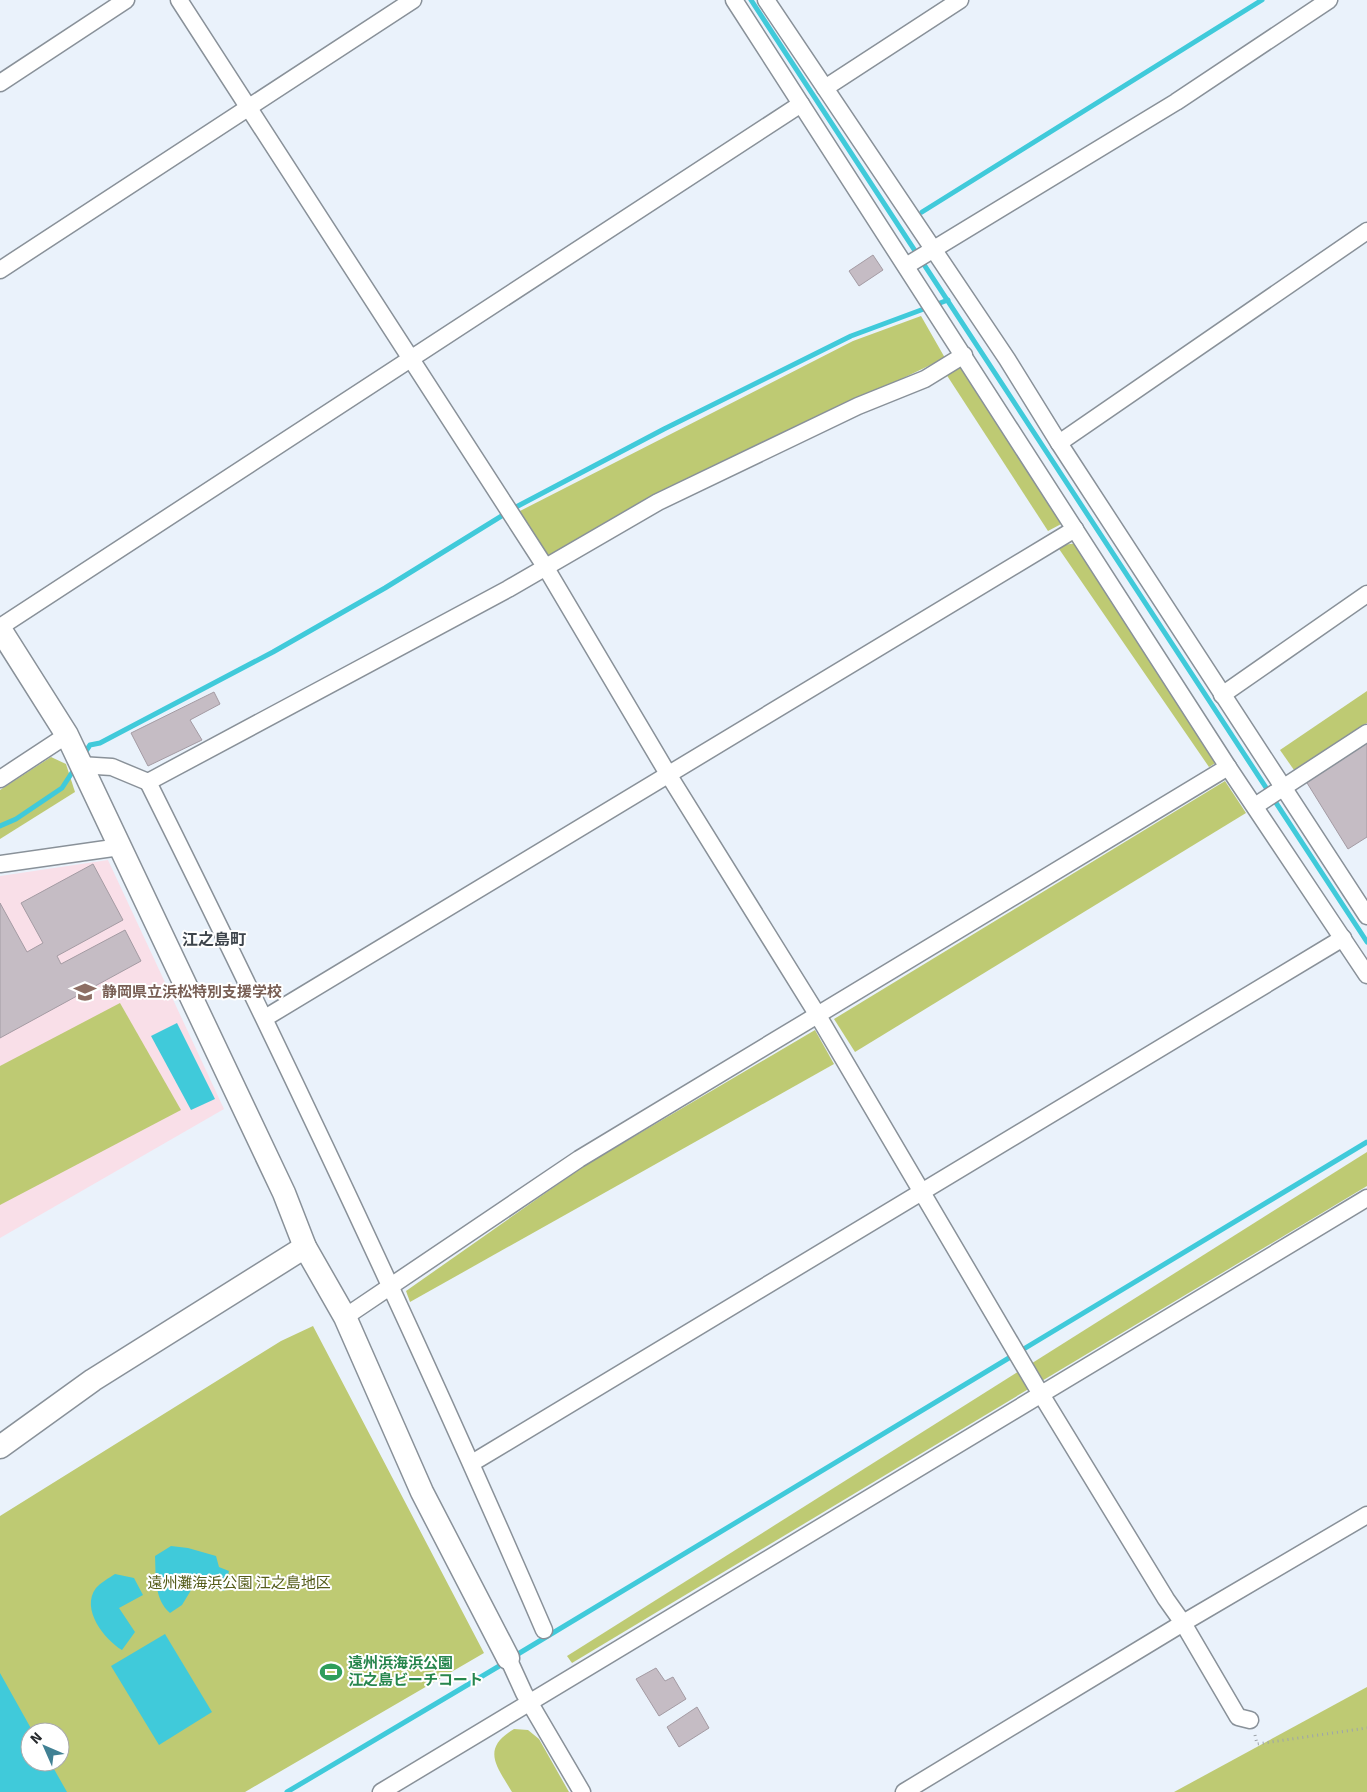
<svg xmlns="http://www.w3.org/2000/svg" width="1367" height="1792" font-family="Signika,'Noto Sans JP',sans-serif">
<rect width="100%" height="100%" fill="#eaf2fb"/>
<!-- education -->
<polygon fill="#f9dfe8" points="108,860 224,1109 0,1238 0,876"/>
<!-- green -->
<g fill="#beca73" fill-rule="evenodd">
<polygon points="921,316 945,358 680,485 556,554 546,555 518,512 853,341"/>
<polygon points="963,364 1065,522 1048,531 946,374"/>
<polygon points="1077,543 1217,762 1209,767 1057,546"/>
<polygon points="1367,691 1367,723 1294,770 1280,750"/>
<polygon points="51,757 66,764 75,792 0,839 0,790"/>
<polygon points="1225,781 1246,813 855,1052 834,1019"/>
<polygon points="120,1003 181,1110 0,1205 0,1066"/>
<polygon points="815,1030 834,1064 410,1302 406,1291 584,1166"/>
<polygon points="1367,1152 1367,1186 572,1663 567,1656"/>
<path d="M 313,1326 L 484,1653 L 245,1792 L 0,1792 L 0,1516 L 281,1341 ZM 30,1732 L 60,1732 L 60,1762 L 30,1762 Z"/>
<polygon points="1367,1687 1367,1792 1174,1792"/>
<path d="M 514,1729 L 528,1730 L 539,1739 L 569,1792 L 512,1792 C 496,1765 481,1749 514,1729 Z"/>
</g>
<!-- water -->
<g fill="#40cada">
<polygon points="177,1023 215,1099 191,1110 151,1036"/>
<path d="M 171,1546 L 188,1548 L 216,1556 L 219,1567 L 229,1571 L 224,1591 L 196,1582 L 182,1605 L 170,1613 C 154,1599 156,1577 155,1556 Z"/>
<path d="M 115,1574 L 134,1578 L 143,1595 L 119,1608 L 135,1632 L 122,1650 C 105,1640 80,1609 96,1588 C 100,1583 109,1578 115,1574 Z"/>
<polygon points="165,1634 212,1712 159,1745 111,1666"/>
<polygon points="0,1673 33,1732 30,1732 30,1762 50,1762 67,1792 0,1792"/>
</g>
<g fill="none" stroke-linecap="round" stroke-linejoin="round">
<!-- stream -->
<g stroke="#40cada" stroke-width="5">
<polyline points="751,0 1367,942"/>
<polyline points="922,212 1262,0"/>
<polyline points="84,754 90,745 100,743 273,652 385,588 516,507 664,429 851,336 948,300"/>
<polyline points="0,826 16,819 62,788 75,768"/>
<polyline points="513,1657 1367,1142"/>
<polyline points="287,1792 506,1662"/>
</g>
</g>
<!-- building -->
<g fill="#c5bcc4" stroke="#a49ba3">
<polygon points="873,255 883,270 859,286 849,271"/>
<polygon points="214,692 220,704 190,720 202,740 148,766 131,733"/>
<polygon points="1367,739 1367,837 1348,849 1304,778"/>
<polygon points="93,864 123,920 57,956 61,964 125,930 141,961 0,1038 0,903 27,952 43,943 21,903"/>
<polygon points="656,1668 665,1681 673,1677 686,1699 659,1716 636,1679"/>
<polygon points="697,1707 709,1728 679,1747 667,1727"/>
</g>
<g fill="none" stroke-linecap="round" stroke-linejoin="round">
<!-- street casing -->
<g stroke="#899199" stroke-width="19">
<g id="street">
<polyline points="179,0 546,568 668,774 817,1014 1036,1386 1166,1599 1183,1623 1238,1717 1250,1720"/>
<polyline points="734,0 1228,767 1367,975"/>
<polyline points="766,0 1007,359 1059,443 1367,916"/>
<polyline points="0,83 126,0"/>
<polyline points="825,88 960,0"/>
<polyline points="906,266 1176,102 1329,0"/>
<polyline points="0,270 413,0"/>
<polyline points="1059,443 1367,231"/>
<polyline points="0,627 801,104"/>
<polyline points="1222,695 1367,594"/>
<polyline points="80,765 112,767 148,782 508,589 658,502 858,406 925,379 964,355"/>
<polyline points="0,779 67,735"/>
<path d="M 148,782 C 287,1061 420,1343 544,1630"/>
<polyline points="1255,806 1367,733"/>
<polyline points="0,864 120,847"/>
<polyline points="265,1018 1075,529"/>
<polyline points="345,1317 579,1159 1228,767"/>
<polyline points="472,1463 1343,938"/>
<polyline points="508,1658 524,1693 582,1792"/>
<polyline points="381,1792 1367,1198"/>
<polyline points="904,1792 1183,1623 1367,1515"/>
</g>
</g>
<!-- secondary casing -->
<g stroke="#899199" stroke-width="25">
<g id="secondary">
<polyline points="0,629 67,735 284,1193 305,1247 345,1317 422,1492 508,1658"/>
<polyline points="0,1447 93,1380 305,1247"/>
</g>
</g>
<!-- path -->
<polyline stroke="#9ea4ab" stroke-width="3" stroke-dasharray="1 4" stroke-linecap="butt" points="1255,1735 1257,1744 1367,1728"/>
<!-- street -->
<use href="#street" stroke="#fff" stroke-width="16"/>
<!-- secondary -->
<use href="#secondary" stroke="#fff" stroke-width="22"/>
</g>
<!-- icons -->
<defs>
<g id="school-bare" transform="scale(1.725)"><path d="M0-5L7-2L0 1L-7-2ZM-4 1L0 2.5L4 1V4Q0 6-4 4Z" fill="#8d6e63" stroke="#fff" stroke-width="2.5" paint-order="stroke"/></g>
<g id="stadium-bare" transform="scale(1.725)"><path d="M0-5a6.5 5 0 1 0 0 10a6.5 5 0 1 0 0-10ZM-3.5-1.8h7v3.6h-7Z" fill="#2e9e5b" stroke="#fff" stroke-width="2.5" paint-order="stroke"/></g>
</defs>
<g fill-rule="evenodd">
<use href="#school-bare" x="85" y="992"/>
<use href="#stadium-bare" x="331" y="1672"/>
</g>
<g text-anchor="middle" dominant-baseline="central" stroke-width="4" stroke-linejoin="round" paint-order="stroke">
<!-- education labels -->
<g font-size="15" font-weight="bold" fill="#785e54" stroke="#fff" text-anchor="start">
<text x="102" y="992">静岡県立浜松特別支援学校</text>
</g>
<!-- park labels -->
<g font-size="15" fill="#545c1a" stroke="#fff">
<text x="239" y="1583">遠州灘海浜公園 江之島地区</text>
</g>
<!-- leisure labels -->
<g font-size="15" font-weight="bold" fill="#27864d" stroke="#fff" text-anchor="start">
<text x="348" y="1663">遠州浜海浜公園<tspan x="348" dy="17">江之島ビーチコート</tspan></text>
</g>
<!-- neighbourhood labels -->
<g font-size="16" font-weight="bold" fill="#3d444b" stroke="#fff">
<text x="214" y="940">江之島町</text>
</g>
</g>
<!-- north arrow -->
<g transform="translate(45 1747) rotate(315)"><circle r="24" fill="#ffffff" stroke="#a9aaab"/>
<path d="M0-4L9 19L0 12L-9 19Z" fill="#418194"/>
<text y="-8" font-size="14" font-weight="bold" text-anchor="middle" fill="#272a2d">N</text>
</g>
</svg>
